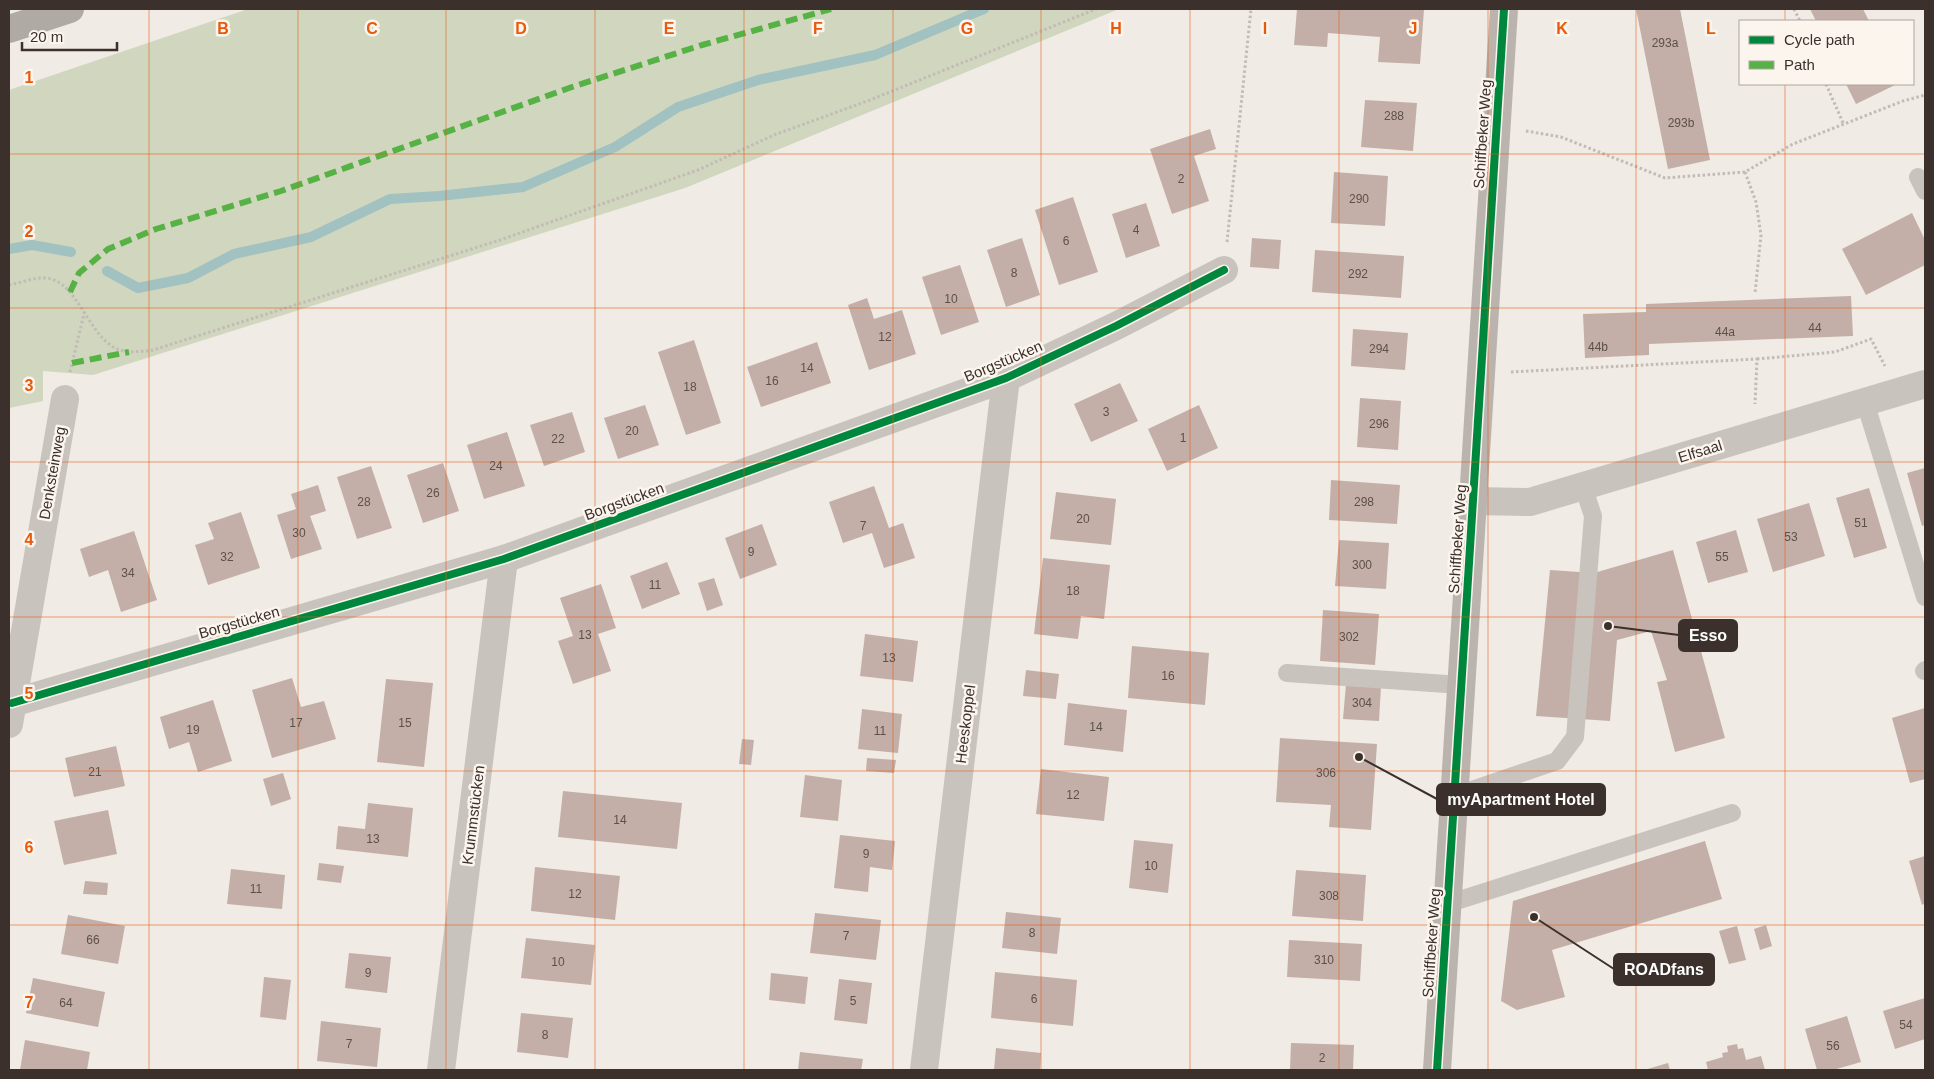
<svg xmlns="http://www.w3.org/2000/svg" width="1934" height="1079" font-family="Arial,sans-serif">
<rect width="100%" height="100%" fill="#f0ebe5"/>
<!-- green -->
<polygon fill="#d1d6bf" points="248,9 1119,9 685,188 93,375 43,371 43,401 9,408 9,90"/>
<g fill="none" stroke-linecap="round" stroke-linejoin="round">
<!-- stream -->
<g stroke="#a1c2c1" stroke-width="10">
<polyline points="9,249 32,245 71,252"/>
<polyline points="107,271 138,288 188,278 234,254 311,237 390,199 439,196 523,187 615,147 678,107 758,80 875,55 984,9"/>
</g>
</g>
<!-- building -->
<g fill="#c3afa7">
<polygon points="1297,9 1424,9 1420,64 1378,62 1380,37 1328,33 1327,47 1294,45"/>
<polygon points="1636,9 1680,9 1710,160 1668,169"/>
<polygon points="1810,9 1863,9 1869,21 1816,21"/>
<polygon points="1846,84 1897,84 1856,104"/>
<polygon points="1365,100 1417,103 1413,151 1361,147"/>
<polygon points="1210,129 1216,149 1194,156 1209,201 1172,214 1150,149"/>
<polygon points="1334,172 1388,176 1385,226 1331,223"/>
<polygon points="1073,197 1098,272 1059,285 1035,210"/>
<polygon points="1146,203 1160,246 1126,258 1112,214"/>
<polygon points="1912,213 1925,240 1925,265 1866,295 1842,249"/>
<polygon points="1022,238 1040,295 1006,307 987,250"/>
<polygon points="1252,238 1281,240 1279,269 1250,267"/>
<polygon points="1315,250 1404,256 1401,298 1312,292"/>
<polygon points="960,265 979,322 941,335 922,277"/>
<polygon points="1851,296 1853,336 1649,344 1649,355 1585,358 1583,314 1646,312 1646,304"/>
<polygon points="867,298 874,319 902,310 916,354 869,370 848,305"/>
<polygon points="1353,329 1408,333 1405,370 1351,366"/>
<polygon points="694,340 721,423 686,435 658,352"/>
<polygon points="817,342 831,383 761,407 747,367"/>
<polygon points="1120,383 1138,421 1091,442 1074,404"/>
<polygon points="1360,398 1401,401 1398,450 1357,447"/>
<polygon points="645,405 659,445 618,459 604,418"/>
<polygon points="1199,405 1218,448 1167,471 1148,429"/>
<polygon points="572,412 585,452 544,466 530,425"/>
<polygon points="507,432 525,486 484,499 467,445"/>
<polygon points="443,463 459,511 423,523 407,475"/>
<polygon points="371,466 392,528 357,539 337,477"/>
<polygon points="1925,468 1925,525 1922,526 1907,473"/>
<polygon points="1331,480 1400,485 1397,524 1329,520"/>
<polygon points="318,485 326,511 310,516 322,549 291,559 277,515 296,509 291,494"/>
<polygon points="874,486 889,528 903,523 915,558 884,568 872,533 843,543 829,502"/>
<polygon points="1869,488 1887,548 1854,558 1836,498"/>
<polygon points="1056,492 1116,499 1111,545 1050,539"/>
<polygon points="1809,503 1825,556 1773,572 1757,519"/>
<polygon points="241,512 260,568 208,585 195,545 214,539 208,523"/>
<polygon points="762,524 777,565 740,579 725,538"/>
<polygon points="1736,530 1748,572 1708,583 1696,542"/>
<polygon points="134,531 157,600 121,612 108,570 89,577 80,549"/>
<polygon points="1339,540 1389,543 1386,589 1335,586"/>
<polygon points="1673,550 1725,738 1675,752 1657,682 1667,680 1651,631 1617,640 1610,721 1536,716 1550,570 1594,573"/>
<polygon points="1043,558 1110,565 1104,619 1081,616 1078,639 1034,634"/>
<polygon points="667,562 680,594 642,609 630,576"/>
<polygon points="714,578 723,605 707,611 698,583"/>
<polygon points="601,584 616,628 598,634 611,671 573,684 558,641 573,636 560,598"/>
<polygon points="1323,610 1379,614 1375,665 1320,661"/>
<polygon points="865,634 918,641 913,682 860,676"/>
<polygon points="1132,646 1209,653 1205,705 1128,698"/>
<polygon points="1026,670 1059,674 1056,699 1023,696"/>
<polygon points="292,678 301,707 324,701 336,739 272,758 252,690"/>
<polygon points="386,679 433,683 424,767 377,762"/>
<polygon points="1346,684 1381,686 1379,721 1343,719"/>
<polygon points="213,700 232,761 198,772 189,742 169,749 160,717"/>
<polygon points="1068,703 1127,710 1123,752 1064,745"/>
<polygon points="1925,708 1925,779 1910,783 1892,718"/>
<polygon points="862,709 902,714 898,753 858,749"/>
<polygon points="1280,738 1377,744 1371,830 1329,827 1331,805 1276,802"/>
<polygon points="742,739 754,740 751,765 739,764"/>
<polygon points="116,746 125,786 74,797 65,758"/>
<polygon points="867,758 896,760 894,773 866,771"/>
<polygon points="1041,769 1109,777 1104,821 1036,814"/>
<polygon points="283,773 291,799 271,806 263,779"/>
<polygon points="805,775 842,780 838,821 800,817"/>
<polygon points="563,791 682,803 677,849 558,837"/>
<polygon points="368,803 413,808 408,857 336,849 338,826 365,829"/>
<polygon points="108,810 117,854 64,865 54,821"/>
<polygon points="840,835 895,841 892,870 870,867 868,892 834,888"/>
<polygon points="1134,840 1173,844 1168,893 1129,888"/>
<polygon points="1705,841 1722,899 1552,950 1565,997 1517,1010 1501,1001 1513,901"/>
<polygon points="1925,856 1925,903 1922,905 1909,861"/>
<polygon points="319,863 344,866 341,883 317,880"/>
<polygon points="535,867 620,876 615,920 531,911"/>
<polygon points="231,869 285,875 282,909 227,904"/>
<polygon points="1296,870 1366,875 1363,921 1292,916"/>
<polygon points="85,881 108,883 107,895 83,894"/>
<polygon points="1006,912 1061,918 1057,954 1002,948"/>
<polygon points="815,913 881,920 876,960 810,953"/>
<polygon points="68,915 125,926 118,964 61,954"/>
<polygon points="1766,925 1772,946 1760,950 1754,929"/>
<polygon points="1737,926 1746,960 1729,964 1719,931"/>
<polygon points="526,938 595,945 591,985 521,978"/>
<polygon points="1289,940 1362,944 1360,981 1287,977"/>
<polygon points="349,953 391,957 387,993 345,988"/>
<polygon points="995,972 1077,980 1073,1026 991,1018"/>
<polygon points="771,973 808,977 805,1004 769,1000"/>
<polygon points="264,977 291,980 286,1020 260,1017"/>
<polygon points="33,978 105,992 98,1027 26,1013"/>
<polygon points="839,979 872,983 867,1024 834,1020"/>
<polygon points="1925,998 1925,1039 1895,1049 1883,1011"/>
<polygon points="521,1013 573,1018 568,1058 517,1052"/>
<polygon points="1847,1016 1861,1062 1833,1070 1817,1070 1805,1029"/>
<polygon points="321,1021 381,1028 377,1067 317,1061"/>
<polygon points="25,1040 90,1052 87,1070 20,1070"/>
<polygon points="1291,1043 1354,1045 1353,1070 1290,1070"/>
<polygon points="1737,1044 1738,1049 1743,1048 1746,1060 1761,1056 1765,1070 1708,1070 1706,1062 1723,1057 1722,1053 1728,1052 1727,1046"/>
<polygon points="996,1048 1041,1053 1040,1070 994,1070"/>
<polygon points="800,1052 863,1059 861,1070 798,1070"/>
<polygon points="1668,1063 1670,1070 1644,1070"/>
</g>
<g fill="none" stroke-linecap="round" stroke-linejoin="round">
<!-- path -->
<g stroke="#c2bbb6" stroke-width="3" stroke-dasharray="2.5 2.5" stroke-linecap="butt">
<polyline points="1794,9 1800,21"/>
<polyline points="1826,84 1844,125"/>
<polyline points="1526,131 1561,137 1665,178 1745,172 1793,144 1903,101 1925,95"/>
<polyline points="1745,172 1756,202 1761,235 1755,293"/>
<polyline points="1227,242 1251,9"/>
<path d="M 9,285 C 20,283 32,278 43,278 C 78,277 88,340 120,350 C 130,353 140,351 150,351 L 500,240 L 698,170 L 774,135 L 870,100 L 1096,9"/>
<polyline points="1757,359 1835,352 1871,339 1885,366"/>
<polyline points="70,372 84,314"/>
<polyline points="1511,372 1757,359 1755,404"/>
</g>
<!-- lane -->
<g stroke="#c9c3be" stroke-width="18">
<polyline points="1918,177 1925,191"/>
<polyline points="1865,402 1925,597"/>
<polyline points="1924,671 1925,670"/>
<polyline points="1287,673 1461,685"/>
<polyline points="1454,796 1557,761 1575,737 1593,516 1583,486"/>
<polyline points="1447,904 1732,813"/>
</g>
<!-- street -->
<g stroke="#c9c3be" stroke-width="28">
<polyline points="1473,501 1530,502 1925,384"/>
<polyline points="12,703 504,559 1006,378 1116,326 1224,270"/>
<polyline points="9,724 65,399"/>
<polyline points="441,1070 504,559"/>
<polyline points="924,1070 1006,378"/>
</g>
<!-- secondary -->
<polyline stroke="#bab3ae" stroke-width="28" points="1437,1070 1504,9"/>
<!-- highway -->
<polyline stroke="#afaaa4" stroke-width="28" points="9,29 70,9"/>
<!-- quiet -->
<g stroke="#57b246" stroke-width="6" stroke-dasharray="12 6" stroke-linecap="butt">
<polyline points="70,292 79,273 108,249 156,229 281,191 572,87 702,45 831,9"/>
<polyline points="72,363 129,352"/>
</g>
<!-- cycleway casing -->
<g stroke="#fbf5ee" stroke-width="11">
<g id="cycleway">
<polyline points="12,703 504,559 1006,378 1116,326 1224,270"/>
<polyline points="1437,1070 1504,9"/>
</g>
</g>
<!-- cycleway -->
<use href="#cycleway" stroke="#00873e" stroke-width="8"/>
</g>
<!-- grid -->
<path fill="none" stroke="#e8590c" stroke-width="1" stroke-opacity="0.55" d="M 149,9 L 149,1070M 298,9 L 298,1070M 446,9 L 446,1070M 595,9 L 595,1070M 744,9 L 744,1070M 893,9 L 893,1070M 1041,9 L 1041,1070M 1190,9 L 1190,1070M 1339,9 L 1339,1070M 1488,9 L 1488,1070M 1636,9 L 1636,1070M 1785,9 L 1785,21M 1785,84 L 1785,1070M 9,154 L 1925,154M 9,308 L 1925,308M 9,462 L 1925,462M 9,617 L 1925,617M 9,771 L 1925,771M 9,925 L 1925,925"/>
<g text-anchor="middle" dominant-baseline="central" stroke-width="5" stroke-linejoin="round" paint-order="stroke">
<!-- number labels -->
<g font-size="12" fill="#5d504a">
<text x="1665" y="43">293a</text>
<text x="1394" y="116">288</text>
<text x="1681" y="123">293b</text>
<text x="1181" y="179">2</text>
<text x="1359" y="199">290</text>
<text x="1136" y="230">4</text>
<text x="1066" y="241">6</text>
<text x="1014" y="273">8</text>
<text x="1358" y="274">292</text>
<text x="951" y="299">10</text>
<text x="1815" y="328">44</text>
<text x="1725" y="332">44a</text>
<text x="885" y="337">12</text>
<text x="1598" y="347">44b</text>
<text x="1379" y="349">294</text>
<text x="807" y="368">14</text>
<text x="772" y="381">16</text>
<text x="690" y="387">18</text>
<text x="1106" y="412">3</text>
<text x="1379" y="424">296</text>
<text x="632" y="431">20</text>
<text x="1183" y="438">1</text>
<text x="558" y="439">22</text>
<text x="496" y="466">24</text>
<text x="433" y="493">26</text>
<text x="364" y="502">28</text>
<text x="1364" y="502">298</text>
<text x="1083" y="519">20</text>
<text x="1861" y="523">51</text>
<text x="863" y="526">7</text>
<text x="299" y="533">30</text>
<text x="1791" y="537">53</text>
<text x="751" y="552">9</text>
<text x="227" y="557">32</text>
<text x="1722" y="557">55</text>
<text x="1362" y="565">300</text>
<text x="128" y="573">34</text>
<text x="655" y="585">11</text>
<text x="1073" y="591">18</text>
<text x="585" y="635">13</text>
<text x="1349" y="637">302</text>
<text x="889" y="658">13</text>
<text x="1168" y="676">16</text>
<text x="1362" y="703">304</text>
<text x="296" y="723">17</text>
<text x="405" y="723">15</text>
<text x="1096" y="727">14</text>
<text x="193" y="730">19</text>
<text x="880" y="731">11</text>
<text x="95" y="772">21</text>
<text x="1326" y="773">306</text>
<text x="1073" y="795">12</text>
<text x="620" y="820">14</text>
<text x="373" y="839">13</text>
<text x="866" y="854">9</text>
<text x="1151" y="866">10</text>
<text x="256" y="889">11</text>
<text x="575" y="894">12</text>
<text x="1329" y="896">308</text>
<text x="1032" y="933">8</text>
<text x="846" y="936">7</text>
<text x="93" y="940">66</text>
<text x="1324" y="960">310</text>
<text x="558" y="962">10</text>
<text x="368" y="973">9</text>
<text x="1034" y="999">6</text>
<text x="853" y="1001">5</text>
<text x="66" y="1003">64</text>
<text x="1906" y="1025">54</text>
<text x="545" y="1035">8</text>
<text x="349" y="1044">7</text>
<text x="1833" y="1046">56</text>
<text x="1322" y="1058">2</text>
</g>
<!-- street labels -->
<g font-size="15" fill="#3b302b" stroke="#fbf5ee">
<text transform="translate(1482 134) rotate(-86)">Schiffbeker Weg</text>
<text transform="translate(1003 361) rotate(-23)">Borgstücken</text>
<text transform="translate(1700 451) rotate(-17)">Elfsaal</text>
<text transform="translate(52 473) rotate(-80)">Denksteinweg</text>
<text transform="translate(624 501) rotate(-20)">Borgstücken</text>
<text transform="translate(1457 539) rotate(-86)">Schiffbeker Weg</text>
<text transform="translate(239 622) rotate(-16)">Borgstücken</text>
<text transform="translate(965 724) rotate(-83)">Heeskoppel</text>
<text transform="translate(473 815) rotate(-83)">Krummstücken</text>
<text transform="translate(1431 943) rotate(-86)">Schiffbeker Weg</text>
</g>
</g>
<g font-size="16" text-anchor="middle" font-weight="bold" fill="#e8590c" stroke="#fbf5ee" stroke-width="5" stroke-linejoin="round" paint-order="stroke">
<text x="223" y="34">B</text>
<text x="372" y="34">C</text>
<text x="521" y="34">D</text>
<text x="669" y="34">E</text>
<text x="818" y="34">F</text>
<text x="967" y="34">G</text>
<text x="1116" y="34">H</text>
<text x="1265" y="34">I</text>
<text x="1413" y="34">J</text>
<text x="1562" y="34">K</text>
<text x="1711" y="34">L</text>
<text x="29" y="83">1</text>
<text x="29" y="237">2</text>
<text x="29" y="391">3</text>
<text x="29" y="545">4</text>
<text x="29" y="699">5</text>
<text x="29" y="853">6</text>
<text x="29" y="1008">7</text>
</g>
<!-- callouts -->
<path fill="none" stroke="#3b302b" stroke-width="2" d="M1608 626L1679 635M1359 757L1437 799M1534 917L1614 969"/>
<g fill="#3b302b" stroke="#fbf5ee" stroke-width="2">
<circle cx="1608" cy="626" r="5"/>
<circle cx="1359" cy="757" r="5"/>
<circle cx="1534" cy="917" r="5"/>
</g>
<g fill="#3b302b" stroke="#3b302b" stroke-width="2">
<rect x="1679" y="620" width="58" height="31" rx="5"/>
<rect x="1437" y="784" width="168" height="31" rx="5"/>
<rect x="1614" y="954" width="100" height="31" rx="5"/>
</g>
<g font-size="16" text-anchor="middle" font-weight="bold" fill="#fff">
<text x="1708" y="641">Esso</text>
<text x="1521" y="805">myApartment Hotel</text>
<text x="1664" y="975">ROADfans</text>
</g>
<!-- border -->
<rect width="1934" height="1079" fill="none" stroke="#3b302b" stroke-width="20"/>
<!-- legend -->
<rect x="1739" y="20" width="175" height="65" fill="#fbf5ee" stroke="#aea6a0"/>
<rect x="1749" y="36" width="25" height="8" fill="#00873e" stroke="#aea6a0"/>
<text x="1784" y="45" font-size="15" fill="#3b302b">Cycle path</text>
<rect x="1749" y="61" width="25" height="8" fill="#57b246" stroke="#aea6a0"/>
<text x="1784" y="70" font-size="15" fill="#3b302b">Path</text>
<!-- scale -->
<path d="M22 42v8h95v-8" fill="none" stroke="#3b302b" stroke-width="2.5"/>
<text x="30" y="42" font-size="15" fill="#3b302b" stroke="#fbf5ee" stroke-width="4" paint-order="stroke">20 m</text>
</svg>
